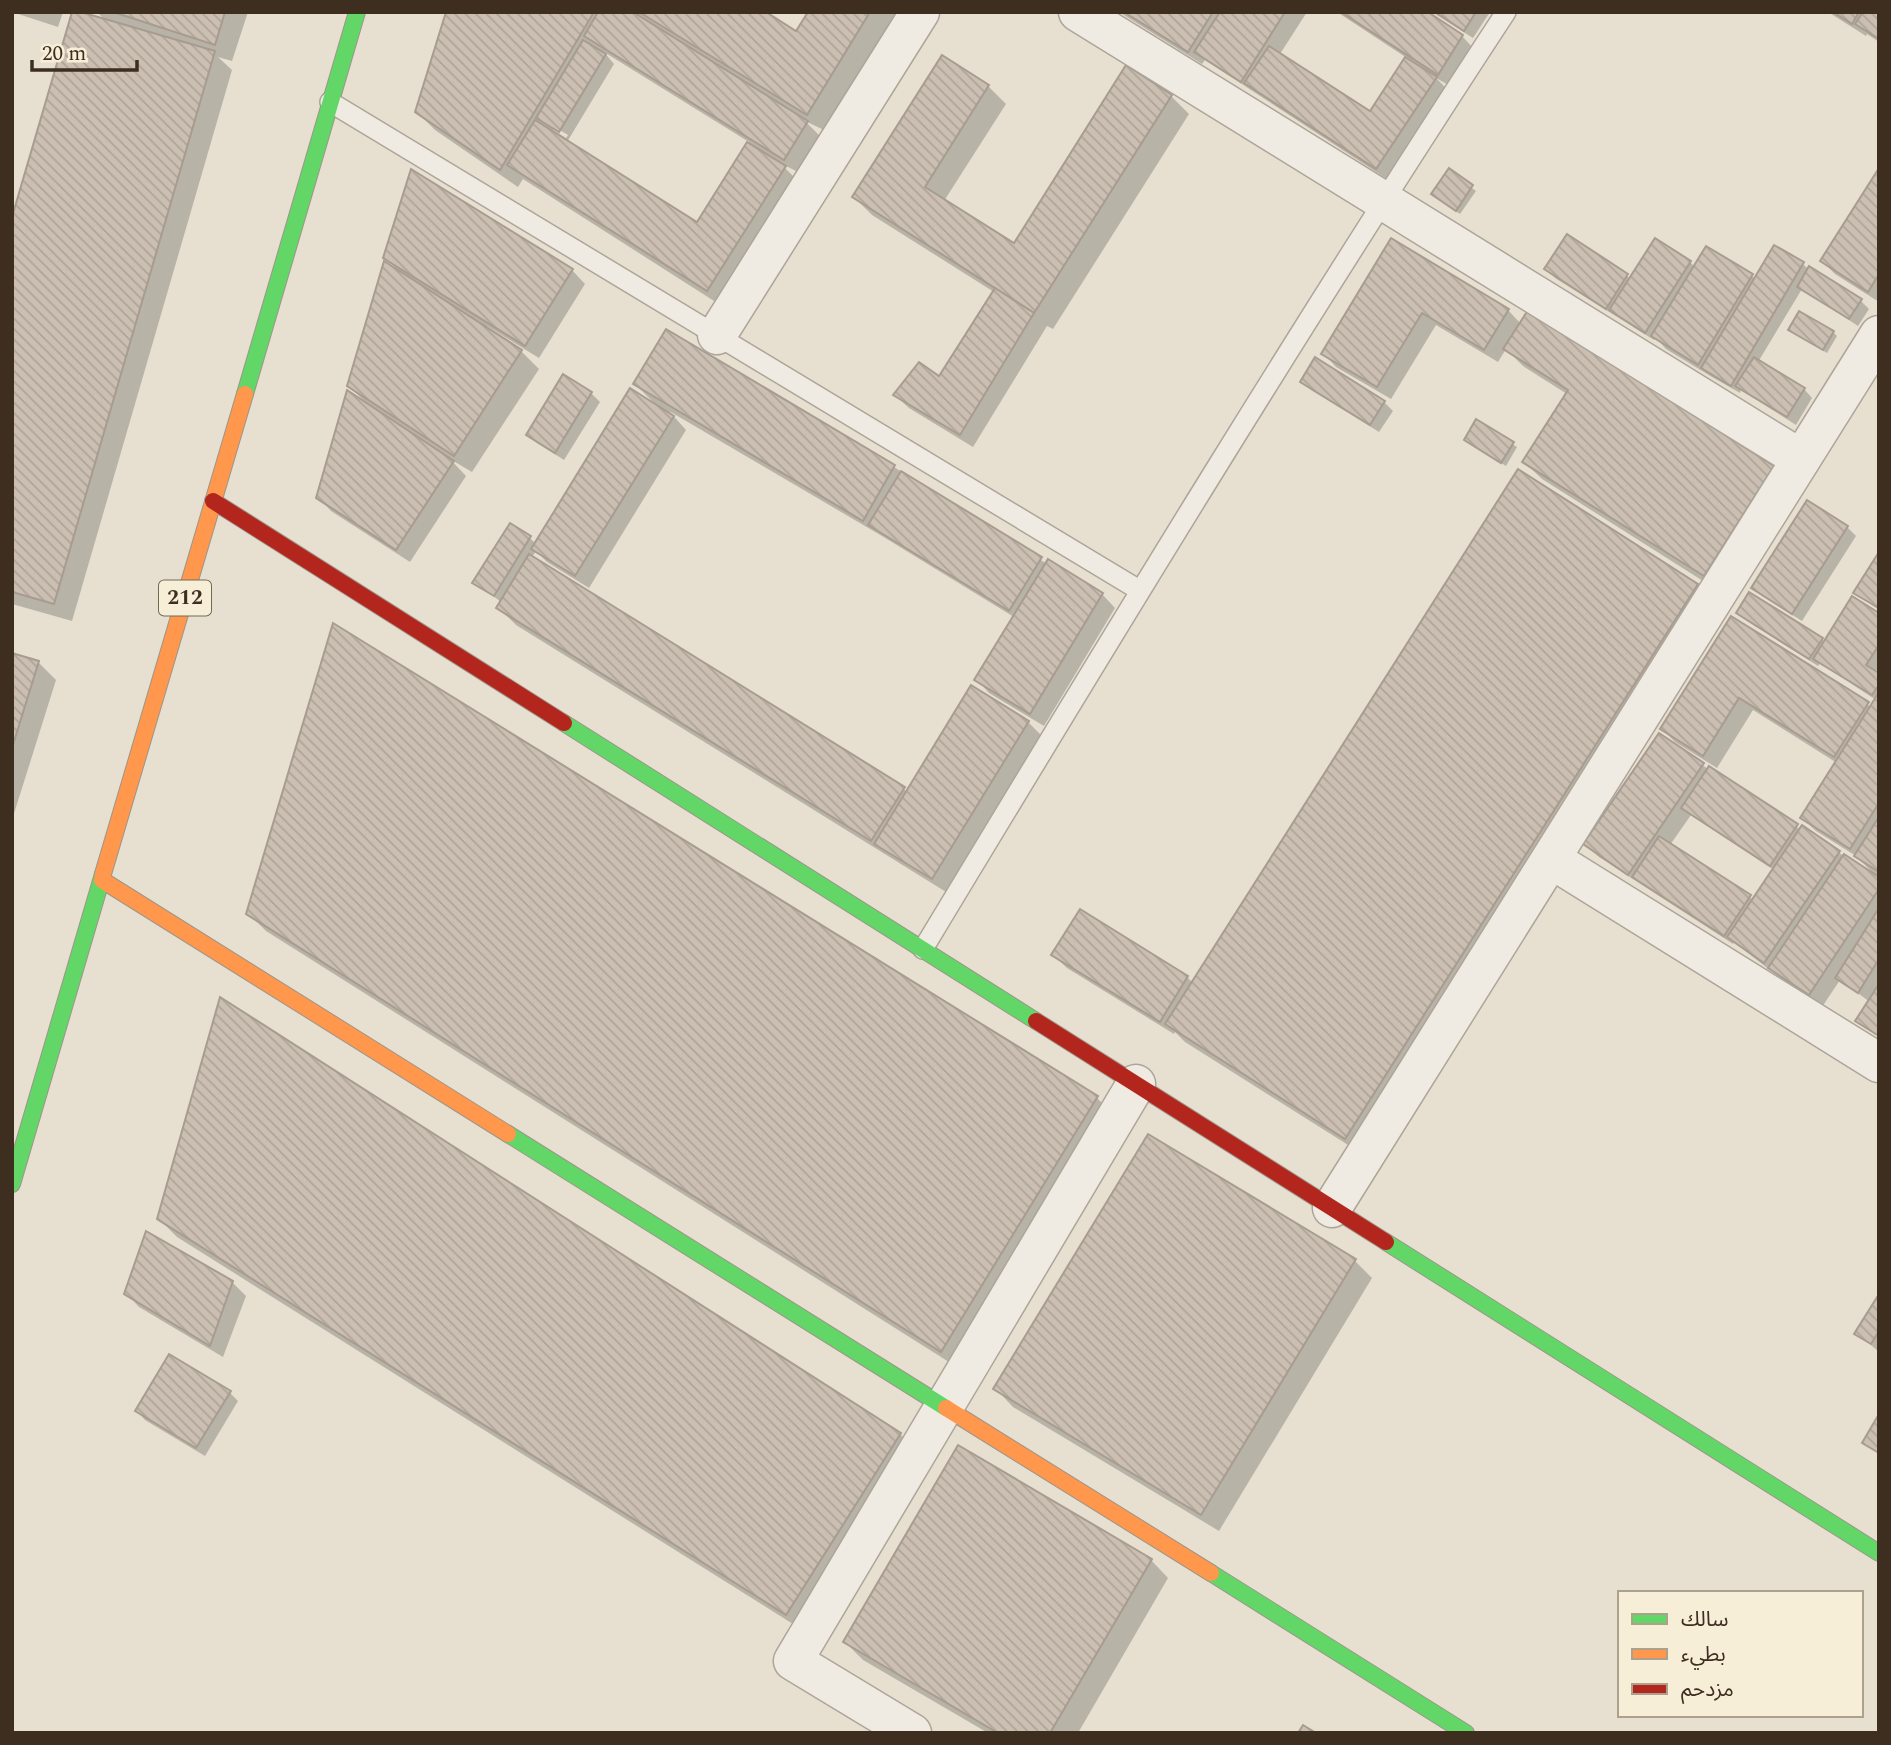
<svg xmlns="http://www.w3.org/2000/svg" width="1891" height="1745" font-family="Spectral,'Noto Sans Arabic',serif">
<defs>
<pattern id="building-back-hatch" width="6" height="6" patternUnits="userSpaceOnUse" patternTransform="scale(1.75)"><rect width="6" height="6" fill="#cbbfb2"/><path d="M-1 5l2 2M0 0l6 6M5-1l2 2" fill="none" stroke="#afa499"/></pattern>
</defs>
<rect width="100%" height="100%" fill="#e7e0d1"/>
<!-- shadow -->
<g fill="#0003" fill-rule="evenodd">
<polygon points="12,12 63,12 58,27"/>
<polygon points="97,12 248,12 232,61 218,57 232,70 72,621 12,604 12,224 107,22"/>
<path d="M 448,12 L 763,12 L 797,33 L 810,12 L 898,12 L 826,131 L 805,121 L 820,136 L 798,172 L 780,163 L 802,185 L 725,308 L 523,179 L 518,187 L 435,130 L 417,112 ZM 604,52 L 749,142 L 698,224 L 567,142 L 614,64 ZM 553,126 L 568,135 L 566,138 L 553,130 Z"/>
<polygon points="1119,12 1217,12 1220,15 1222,12 1307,12 1280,54 1371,114 1407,58 1337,12 1425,12 1462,36 1475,50 1452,87 1436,78 1449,91 1390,181 1205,60 1202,64"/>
<polygon points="1432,12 1490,12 1473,38"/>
<polygon points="1828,12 1879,12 1879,42 1867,34 1866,36"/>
<polygon points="988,86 1006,104 944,201 1014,245 1171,96 1189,114 1053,329 1047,326 973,447 909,408 895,395 940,378 994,292 872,215 854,197"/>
<polygon points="1449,171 1476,191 1460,214 1437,198"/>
<polygon points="1879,171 1879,302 1835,274 1822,261"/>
<polygon points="1567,236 1631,279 1690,262 1695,267 1752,276 1756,280 1803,264 1809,270 1860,300 1869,309 1858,326 1802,289 1758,362 1804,389 1812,398 1796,425 1741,390 1740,393 1712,377 1666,349 1656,338 1654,340 1555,278 1547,269"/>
<polygon points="1392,240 1508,310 1521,324 1773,468 1790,486 1722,593 1542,479 1524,462 1567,394 1523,366 1506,349 1498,362 1436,325 1391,399 1336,367 1323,353"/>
<polygon points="385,257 572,270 585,284 539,358 487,326 485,328 521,351 539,369 472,472 450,459 466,476 410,562 331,511 318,497 367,404 349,386 398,270"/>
<polygon points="1790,330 1833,332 1837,336 1827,353"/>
<polygon points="667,331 894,467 1047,564 1102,594 1115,608 1044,726 989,693 976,679 1014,617 882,536 669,411 686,430 589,588 547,562 536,551 532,557 908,792 1028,722 1041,735 946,892 516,625 498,607 501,602 475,582 530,538 536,544 655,404 635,384"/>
<polygon points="564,377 591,393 600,402 564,460 537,443 528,435"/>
<polygon points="1302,381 1384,402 1393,411 1379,432 1311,390"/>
<polygon points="1477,421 1517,447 1506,466 1470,443"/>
<polygon points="1807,502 1847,527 1856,536 1802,621 1762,596 1753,587"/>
<polygon points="1879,555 1879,610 1855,593"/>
<polygon points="1697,585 1715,603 1364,1155 1185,1042 1175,1032 1174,1034 1067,968 1053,955 1187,977 1193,983"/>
<path d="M 1738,612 L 1822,639 L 1825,643 L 1879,615 L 1879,667 L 1875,672 L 1879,675 L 1879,1037 L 1858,1020 L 1870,1002 L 1840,980 L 1822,1007 L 1784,981 L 1734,942 L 1733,944 L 1599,857 L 1585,844 L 1702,765 L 1801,830 L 1874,874 L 1856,856 L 1816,831 L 1802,818 L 1837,763 L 1753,710 L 1717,768 L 1675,742 L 1662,729 L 1732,619 L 1871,707 L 1876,700 L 1820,663 L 1818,666 L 1747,621 ZM 1691,815 L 1774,870 L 1754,900 L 1670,845 Z"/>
<polygon points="12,654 39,663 56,680 12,820"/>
<polygon points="248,913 1096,1097 1114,1115 960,1369 266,931"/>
<polygon points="159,1219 900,1434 917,1452 804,1631 177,1237"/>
<polygon points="1355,1261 1372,1278 1219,1531 1013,1407 996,1389"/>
<polygon points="232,1282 246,1296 223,1357 139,1307 126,1293"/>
<polygon points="1879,1297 1879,1352 1857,1333"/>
<polygon points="229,1392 238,1401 205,1456 145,1420 137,1411"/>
<polygon points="1151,1560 1168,1578 1078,1733 988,1733 863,1660 845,1642"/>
</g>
<!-- building -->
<g fill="url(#building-back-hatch)" stroke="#a89c90" stroke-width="2">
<polygon points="72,12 81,12 215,51 54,604 12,592 12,217"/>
<polygon points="113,12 225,12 215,45"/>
<polygon points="446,12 594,12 500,170 415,112"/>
<polygon points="598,12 633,12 808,121 784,160 584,36"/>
<polygon points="639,12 766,12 796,31 808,12 870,12 807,115"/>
<polygon points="1124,12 1213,12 1188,52"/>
<polygon points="1220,12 1285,12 1241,82 1194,52"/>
<polygon points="1341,12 1428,12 1463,35 1438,75"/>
<polygon points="1435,12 1476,12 1464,31"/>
<polygon points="1833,12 1859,12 1852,24"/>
<polygon points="1863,12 1879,12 1879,39 1855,24"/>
<polygon points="583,40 606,54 559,132 536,118"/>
<polygon points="1269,46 1370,111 1405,57 1437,77 1376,169 1244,83"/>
<polygon points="942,55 989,85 925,187 1014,243 1126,65 1172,95 1034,313 852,197"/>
<polygon points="535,120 697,222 747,142 786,166 707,291 507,165"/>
<polygon points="1449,168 1473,185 1456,211 1431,194"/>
<polygon points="1879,168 1879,274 1868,292 1820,261"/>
<polygon points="411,169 573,269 525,346 383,258"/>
<polygon points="1567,234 1628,274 1606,309 1544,269"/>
<polygon points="1391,238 1509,309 1484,350 1422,313 1377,387 1321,354"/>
<polygon points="1655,238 1691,261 1645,333 1609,310"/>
<polygon points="1774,245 1804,262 1731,386 1701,368"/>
<polygon points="1706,246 1753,274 1698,365 1651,336"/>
<polygon points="384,261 522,350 454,456 347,386"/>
<polygon points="1809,266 1862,299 1849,319 1797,287"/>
<polygon points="995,288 1034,313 960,435 893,395 919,362 939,376"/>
<polygon points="1528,310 1774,466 1704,576 1522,462 1568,390 1503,349"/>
<polygon points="1799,311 1834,331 1823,350 1788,330"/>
<polygon points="666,329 895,465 863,521 633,384"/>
<polygon points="1315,357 1385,401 1370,425 1300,382"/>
<polygon points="1754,357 1805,388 1787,417 1735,386"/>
<polygon points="563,374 592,392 555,453 526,435"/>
<polygon points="630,388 674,416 575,576 531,549"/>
<polygon points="347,390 454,461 396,550 316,498"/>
<polygon points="1476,419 1514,442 1501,463 1464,440"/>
<polygon points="1518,469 1698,584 1345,1139 1165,1024"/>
<polygon points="901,471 1042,557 1009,611 868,525"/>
<polygon points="1807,500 1848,526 1792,614 1751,588"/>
<polygon points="510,523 531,536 494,596 472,583"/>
<polygon points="1879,552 1879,608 1853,593"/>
<polygon points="529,554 905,787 871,841 496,608"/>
<polygon points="1048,559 1103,593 1030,714 974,680"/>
<polygon points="1749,592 1823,638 1809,659 1736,613"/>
<polygon points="1852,596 1879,613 1879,645 1866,665 1879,673 1879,685 1872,695 1813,659"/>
<polygon points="1731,616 1869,702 1834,757 1739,698 1703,756 1660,729"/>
<polygon points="333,623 1098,1096 941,1352 246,914"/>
<polygon points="12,653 39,661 12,748"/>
<polygon points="971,685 1029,721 932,879 874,844"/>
<polygon points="1879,692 1879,803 1850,849 1800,818"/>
<polygon points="1659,733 1704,763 1628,875 1583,844"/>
<polygon points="1709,766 1798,824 1770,866 1681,808"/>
<polygon points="1879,817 1879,872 1854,856"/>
<polygon points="1802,825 1840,851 1764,963 1727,937"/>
<polygon points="1659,836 1751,895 1724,936 1632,877"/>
<polygon points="1844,854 1879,877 1879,889 1809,995 1768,968"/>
<polygon points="1879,908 1879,959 1858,993 1835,978"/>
<polygon points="1080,909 1188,976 1160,1022 1051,955"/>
<polygon points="1879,984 1879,1036 1855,1021"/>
<polygon points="220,997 901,1433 786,1615 157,1219"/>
<polygon points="1148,1134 1356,1259 1201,1515 993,1389"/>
<polygon points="146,1231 233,1281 210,1346 124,1294"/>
<polygon points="1879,1294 1879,1331 1871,1344 1854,1334"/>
<polygon points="169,1354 231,1391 196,1448 135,1411"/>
<polygon points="1879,1414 1879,1453 1862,1443"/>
<polygon points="958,1445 1152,1559 1050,1733 998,1733 843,1642"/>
<polygon points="1303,1725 1316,1733 1298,1733"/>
</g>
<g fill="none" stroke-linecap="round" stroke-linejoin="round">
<!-- lane casing -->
<g stroke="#ada599" stroke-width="22">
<g id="lane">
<polyline points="330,102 1139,590"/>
<path d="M 923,949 C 1113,634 1304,320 1506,12"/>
</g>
</g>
<!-- street casing -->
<g stroke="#ada599" stroke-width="41">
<g id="street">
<polyline points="1078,12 1801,459"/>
<polyline points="717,335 920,12"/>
<polyline points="1551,859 1879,1063"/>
<polyline points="1332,1208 1879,335"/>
<polyline points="912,1733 793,1661 1136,1084"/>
</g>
</g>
<!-- fast casing -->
<g stroke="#9c958a" stroke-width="18">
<g id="fast">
<polyline points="245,394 357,12"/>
<polyline points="564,723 1036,1021"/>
<polyline points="508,1134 946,1408"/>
<polyline points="12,1184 103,874"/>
<polyline points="1386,1242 1879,1553"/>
<polyline points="1211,1573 1466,1733"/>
</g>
</g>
<!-- slow casing -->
<g stroke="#9c958a" stroke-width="18">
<g id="slow">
<polyline points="103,874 245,394"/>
<polyline points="102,880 508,1134"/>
<polyline points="946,1408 1211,1573"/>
</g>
</g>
<!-- jam casing -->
<g stroke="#9c958a" stroke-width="18">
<g id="jam">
<polyline points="213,501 564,723"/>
<polyline points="1036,1021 1386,1242"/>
</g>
</g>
<!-- lane -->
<use href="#lane" stroke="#efebe3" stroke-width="19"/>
<!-- street -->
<use href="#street" stroke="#efebe3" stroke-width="38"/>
<!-- fast -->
<use href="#fast" stroke="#63d668" stroke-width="16"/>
<!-- slow -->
<use href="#slow" stroke="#ff974d" stroke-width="16"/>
<!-- jam -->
<use href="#jam" stroke="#b3261e" stroke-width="16"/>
</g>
<g text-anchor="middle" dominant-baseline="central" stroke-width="6" stroke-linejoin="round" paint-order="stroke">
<!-- shield labels -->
<rect fill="#f7eed8" stroke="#756857" stroke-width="2" x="159" y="580.5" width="52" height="35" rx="5"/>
<g font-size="21" font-weight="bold" fill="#3d2e20">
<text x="185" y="598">212</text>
</g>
</g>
<!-- border -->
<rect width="1891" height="1745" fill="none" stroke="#3d2e20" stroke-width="28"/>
<!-- legend -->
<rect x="1618" y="1591" width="245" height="126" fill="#f7eed8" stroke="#ada18e" stroke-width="2"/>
<rect x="1632" y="1614" width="35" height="10" fill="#63d668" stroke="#ada18e" stroke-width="2"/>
<text x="1681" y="1626" font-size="21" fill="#3d2e20">سالك</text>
<rect x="1632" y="1649" width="35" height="10" fill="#ff974d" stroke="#ada18e" stroke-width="2"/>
<text x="1681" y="1661" font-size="21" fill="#3d2e20">بطيء</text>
<rect x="1632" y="1684" width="35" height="10" fill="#b3261e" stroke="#ada18e" stroke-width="2"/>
<text x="1681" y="1696" font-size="21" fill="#3d2e20">مزدحم</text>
<!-- scale -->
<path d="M32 60v10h105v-10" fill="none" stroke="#3d2e20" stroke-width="3.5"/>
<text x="42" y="60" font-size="21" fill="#3d2e20" stroke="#f7eed8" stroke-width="5" paint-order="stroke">20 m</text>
</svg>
